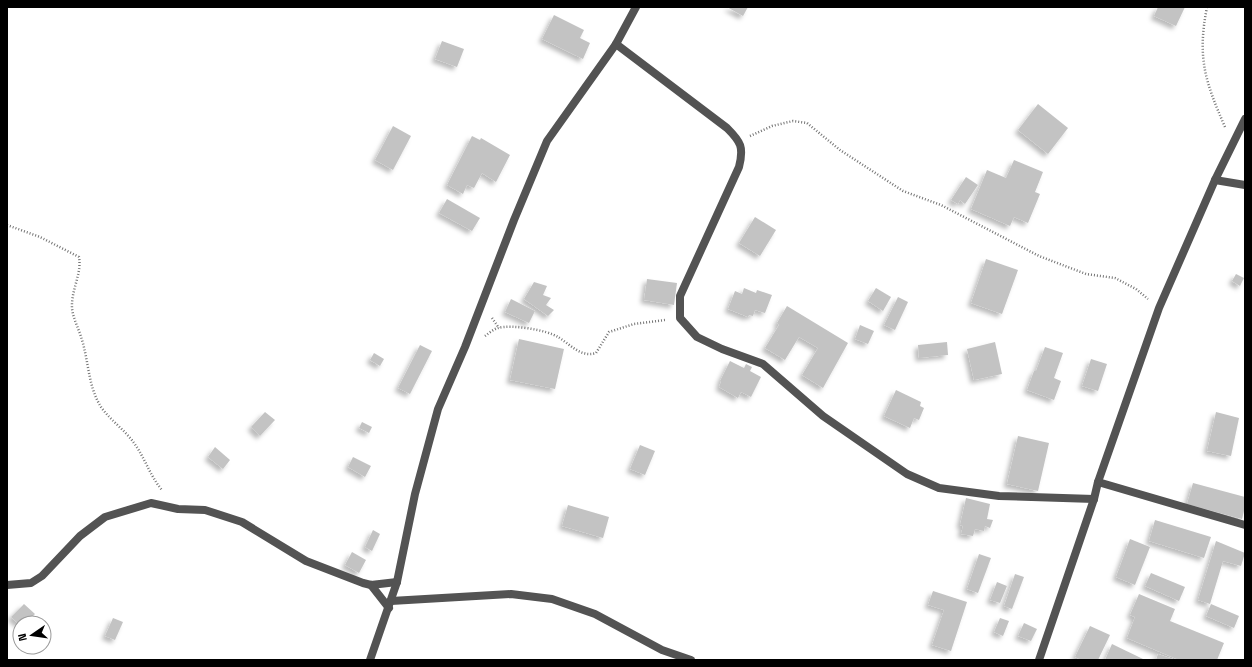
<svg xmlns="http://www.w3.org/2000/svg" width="1252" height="667" font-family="'Space Grotesk',sans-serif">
<defs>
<filter id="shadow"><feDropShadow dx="-3.5" dy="3.5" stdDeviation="2" flood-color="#0004"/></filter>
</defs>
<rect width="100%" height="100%" fill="#fff"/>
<!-- building -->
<g fill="#c3c3c3" filter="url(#shadow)">
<polygon points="727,7 748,7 743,16"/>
<polygon points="1158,7 1185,7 1176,26 1154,16"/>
<polygon points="554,15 584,30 580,38 590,43 583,59 542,39"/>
<polygon points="442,41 464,49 457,67 435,59"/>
<polygon points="1038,104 1068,128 1048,154 1018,130"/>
<polygon points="393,126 411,136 393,170 375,160"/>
<polygon points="472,136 480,140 481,138 510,155 496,182 482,173 474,188 467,185 463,194 447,185"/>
<polygon points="1014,160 1043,172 1035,192 1040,194 1028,223 1014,217 1010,226 971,209 987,170 1006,178"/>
<polygon points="966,177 978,185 965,204 960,200 958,204 951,200"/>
<polygon points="447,199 480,218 472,231 439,213"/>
<polygon points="755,217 776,230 760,256 739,243"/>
<polygon points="986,259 1018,270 1002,314 971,303"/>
<polygon points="1236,274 1244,278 1240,286 1232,281"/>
<polygon points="647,279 677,283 674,305 644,300"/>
<polygon points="534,282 547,286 543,295 551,298 546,305 554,310 548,316 524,299"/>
<polygon points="744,288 756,293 757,290 772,295 765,313 755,310 753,316 749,315 748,317 728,309 735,291 742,294"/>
<polygon points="876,288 891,297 883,311 868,301"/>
<polygon points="898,297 908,302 895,330 884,325"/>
<polygon points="511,299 535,311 529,323 505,312"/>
<polygon points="787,306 848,343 823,388 802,375 818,348 799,337 785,360 765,348 779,325 777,323"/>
<polygon points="860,325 874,331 868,344 855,339"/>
<polygon points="519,339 564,349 555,389 510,380"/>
<polygon points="947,342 948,355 919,358 918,345"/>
<polygon points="995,342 1002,374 974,380 967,349"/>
<polygon points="420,345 432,351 410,394 398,388"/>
<polygon points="1045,347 1063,353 1054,378 1061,381 1054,400 1027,390 1034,371 1036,371"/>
<polygon points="374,353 384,359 380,366 370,360"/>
<polygon points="1091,359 1107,364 1098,391 1082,386"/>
<polygon points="730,361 744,368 746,364 752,367 750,371 761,377 751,397 741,392 738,398 719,387 721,382 720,381"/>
<polygon points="896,390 921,402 920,406 924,408 919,420 914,418 910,428 884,416"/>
<polygon points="265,412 275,420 260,436 251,427"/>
<polygon points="1216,412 1239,418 1231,456 1207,451"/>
<polygon points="362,422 372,427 369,433 359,428"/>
<polygon points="1018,436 1049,443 1038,491 1007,484"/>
<polygon points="640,445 655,451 645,475 630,469"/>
<polygon points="215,447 230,460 223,469 208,457"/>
<polygon points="353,457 371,466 365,477 348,467"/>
<polygon points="1193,483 1245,497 1245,507 1242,519 1187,504"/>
<polygon points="966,498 990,504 987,519 993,520 990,528 985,526 984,531 975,529 973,536 961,534 963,526 960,525"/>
<polygon points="568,505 609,517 603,538 562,526"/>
<polygon points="1155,520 1211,537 1204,558 1149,541"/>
<polygon points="373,530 380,534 372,551 365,547"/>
<polygon points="1130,539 1150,547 1135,585 1116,577"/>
<polygon points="1216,541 1245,553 1241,566 1223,561 1210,604 1198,600"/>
<polygon points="352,552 366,560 359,573 345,565"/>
<polygon points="979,554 991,558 978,593 967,589"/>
<polygon points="1151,573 1185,587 1179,601 1145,586"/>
<polygon points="1015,574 1024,577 1012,609 1004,606"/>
<polygon points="997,582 1007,586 1000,603 990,600"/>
<polygon points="933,591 967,602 951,651 932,645 944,610 928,605"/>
<polygon points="1139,594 1175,609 1170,621 1224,643 1217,660 1179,660 1127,638 1135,617 1130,615"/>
<polygon points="24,604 35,614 26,623 20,623 20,625 11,617"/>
<polygon points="1211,604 1239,616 1234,628 1206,616"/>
<polygon points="113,618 123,622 115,640 105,636"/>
<polygon points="1000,618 1009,621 1003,636 994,632"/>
<polygon points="1024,623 1037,629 1031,641 1018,636"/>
<polygon points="1090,626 1110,635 1098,660 1082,660 1075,657"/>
<polygon points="1112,644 1143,659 1142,660 1105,660"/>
<polygon points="1158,654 1176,660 1156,660"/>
</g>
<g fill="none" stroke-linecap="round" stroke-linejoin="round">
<!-- path -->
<g stroke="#757575" stroke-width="2.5" stroke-dasharray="1 2" stroke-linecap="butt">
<path d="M 1207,7 C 1197,58 1205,81 1225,127"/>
<polyline points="750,136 772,126 793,121 807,123 840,150 903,191 941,205 1039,256 1086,274 1115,278 1136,289 1148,299"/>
<path d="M 7,225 L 40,237 L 79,257 C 82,274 71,290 72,308 C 73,319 79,329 82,340 C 89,363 88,386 101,407 C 110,420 125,430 134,443 C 145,458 150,476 162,490"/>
<polyline points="492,318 499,328"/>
<path d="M 485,336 C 489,333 494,329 498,328 C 511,324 547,330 558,337 C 570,344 581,358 596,353 L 609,332 L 634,324 L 665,320"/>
</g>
<!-- minor -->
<g stroke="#535353" stroke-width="8">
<path d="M 616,44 L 727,128 C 741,142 744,147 739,167 L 680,296 L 680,318 L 697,337 L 722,349 L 763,364 L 823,416 L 907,474 L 939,488 L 999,496 L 1094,499"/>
<polyline points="1215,180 1245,185"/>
<polyline points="1098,482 1245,525"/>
<polyline points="7,585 31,583 42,576 80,536 105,517 151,503 178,509 205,510 242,522 306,561 363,583 371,585 397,582"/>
<polyline points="371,585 389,608"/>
<polyline points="391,601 511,594 552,599 595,614 662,650 691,660"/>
<polyline points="370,660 397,582 415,494 438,409 465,347 514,220 547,141 616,44 636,7"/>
<polyline points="1039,660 1094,499 1098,482 1159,308 1215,180 1245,119"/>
</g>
</g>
<!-- border -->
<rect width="1252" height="667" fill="none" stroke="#000000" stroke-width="16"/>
<!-- north arrow -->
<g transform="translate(32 635) rotate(257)"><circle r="19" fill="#ffffff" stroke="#999999"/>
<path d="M0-3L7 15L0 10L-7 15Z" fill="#000000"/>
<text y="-6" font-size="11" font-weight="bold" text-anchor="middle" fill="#000000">N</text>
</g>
</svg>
